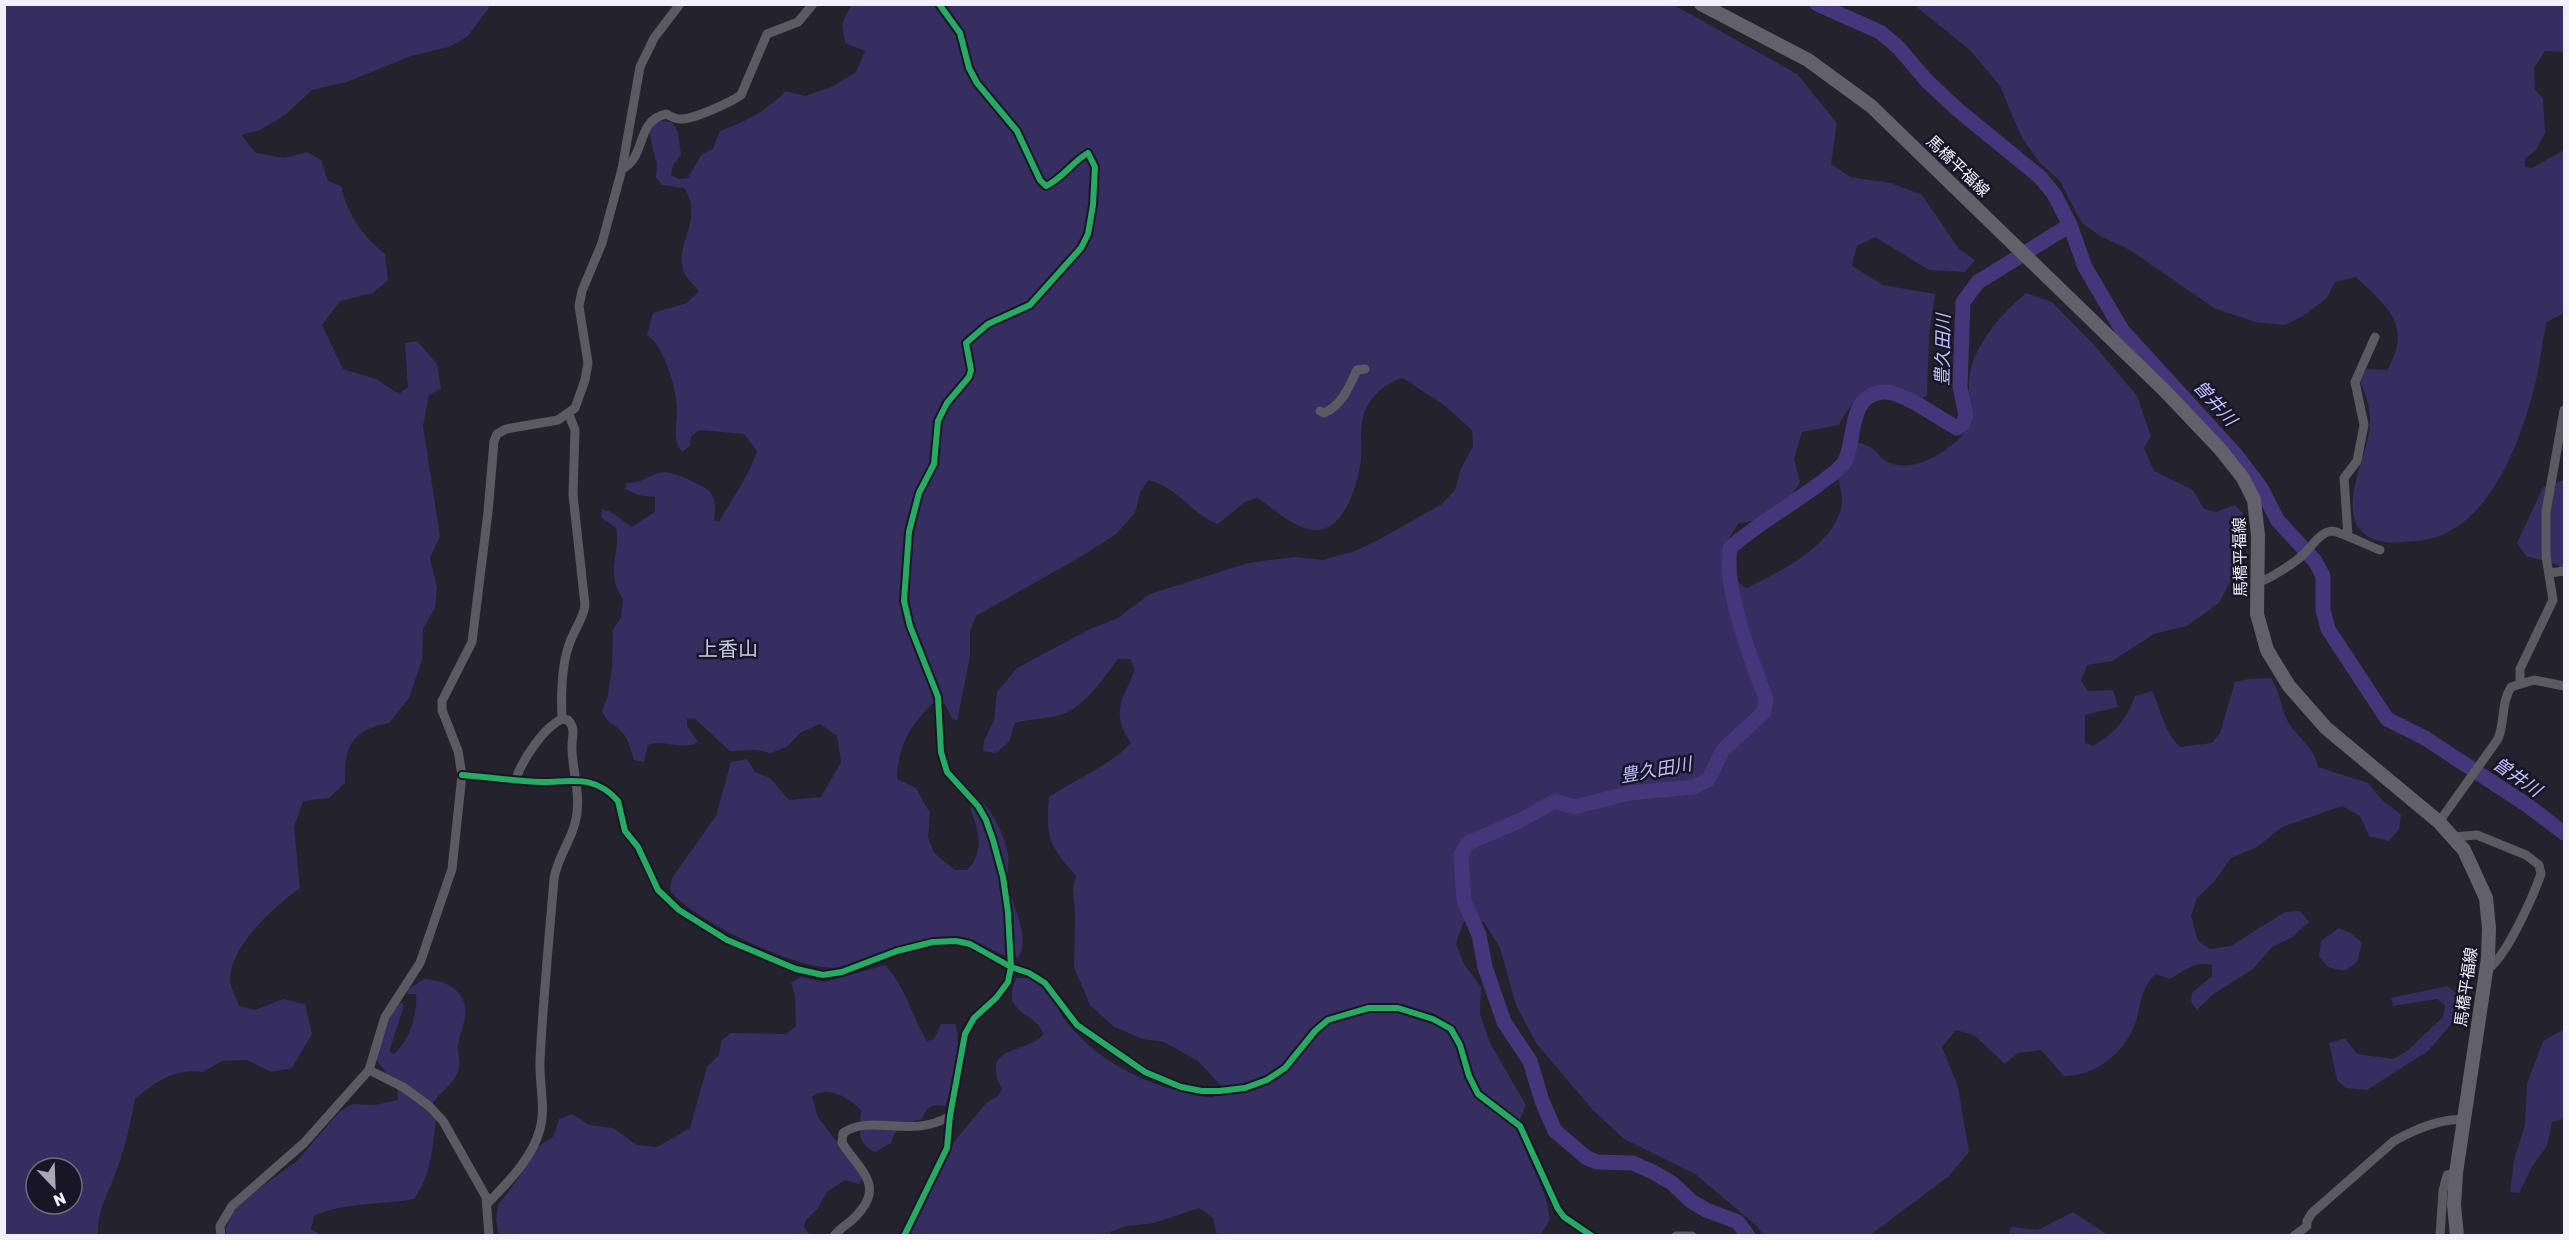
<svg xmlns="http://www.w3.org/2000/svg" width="2569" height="1240" font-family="Rubik,'Noto Sans JP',sans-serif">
<rect width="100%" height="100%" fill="#24222c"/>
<!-- green -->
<g fill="#362d60" fill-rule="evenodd">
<path d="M 5,4 L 491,5 L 467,37 L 449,47 L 411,56 L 347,82 L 312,90 L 285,115 L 260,130 L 241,135 L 256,153 L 285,158 L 307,152 L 321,160 L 328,181 L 341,186 C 347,214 362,235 385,254 L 388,280 L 373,293 L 340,301 L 322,325 L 343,369 L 376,379 L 399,394 L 408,387 L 405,343 L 417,341 L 437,364 L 441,389 L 429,395 L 423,426 L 440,536 L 430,558 L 437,588 L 435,608 L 423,629 L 422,660 L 409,698 L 389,723 C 351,730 344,747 345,783 L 329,798 L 303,801 L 294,827 L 300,888 C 275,906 231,945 230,979 C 230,987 237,999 239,1006 L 255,1010 L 283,999 L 305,1004 L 312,1034 L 292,1068 L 271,1072 L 247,1060 L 222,1061 L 203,1072 C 175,1068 155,1082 135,1099 C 130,1126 124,1152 114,1177 C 105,1202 98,1208 98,1235 L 5,1235 ZM 36,1168 L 72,1168 L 72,1204 L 36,1204 Z"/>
<path d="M 851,5 L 1674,5 L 1797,74 L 1837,123 L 1831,164 L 1850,177 L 1891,183 L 1922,195 L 1958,248 L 1975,260 L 1965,272 L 1929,270 L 1875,237 L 1857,246 L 1852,266 L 1883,285 L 1935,294 L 1929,335 L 1927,396 L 1918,400 C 1909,397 1898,389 1888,387 C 1864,384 1848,407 1839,425 L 1802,432 L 1794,459 L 1800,482 C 1787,506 1767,521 1739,523 C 1719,550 1714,571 1747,588 C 1782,570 1835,546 1842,503 C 1843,495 1839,484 1838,475 L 1851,461 L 1856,442 C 1862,444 1869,445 1873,449 C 1878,452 1881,459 1886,461 C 1899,469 1918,465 1930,459 C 2000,421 1952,403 1977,352 C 1990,327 2006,310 2026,293 L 2052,302 L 2095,346 L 2137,396 L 2151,436 L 2144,448 L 2154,471 L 2193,490 L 2204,509 L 2216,512 L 2235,505 L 2243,513 L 2243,557 L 2219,603 L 2187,626 L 2154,634 L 2112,661 L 2087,665 L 2081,681 L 2088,691 L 2113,690 L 2118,707 L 2085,715 L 2085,743 L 2093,746 C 2114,734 2128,718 2135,696 L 2152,691 C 2161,710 2165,733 2180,747 L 2212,743 L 2220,733 L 2235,682 L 2248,679 L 2271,678 C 2281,693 2280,709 2290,725 C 2300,739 2315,749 2318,767 L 2368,783 L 2383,801 L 2401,814 L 2399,829 L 2389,841 L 2369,836 L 2360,816 L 2342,806 L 2282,827 L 2257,847 L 2231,858 L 2214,882 L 2197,898 L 2191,916 L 2198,941 L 2210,949 L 2231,946 L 2285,912 L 2300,911 L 2309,922 L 2291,938 L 2272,947 L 2253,969 L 2212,995 L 2197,1010 L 2191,1002 L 2192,993 L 2212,976 L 2212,965 C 2194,961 2186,970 2170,979 L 2155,974 C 2138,995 2143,1000 2135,1024 C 2124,1054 2095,1076 2064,1076 L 2041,1050 L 2018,1053 L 2005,1064 L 1974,1035 L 1956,1030 L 1942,1047 L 1958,1087 L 1969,1152 L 1949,1176 L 1870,1235 L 1763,1235 L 1757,1226 L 1695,1174 L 1624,1139 L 1593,1110 L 1536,1043 L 1516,1005 L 1500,948 L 1484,922 L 1464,921 L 1456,943 L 1464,964 L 1481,987 L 1480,1014 L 1490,1043 L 1526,1105 L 1516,1129 L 1545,1195 L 1550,1219 L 1541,1235 L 1217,1235 L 1213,1218 L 1199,1208 L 1154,1223 L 1127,1226 L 1110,1232 L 1111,1235 L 912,1235 L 911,1227 L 954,1142 L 987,1102 L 998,1096 L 1002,1089 C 979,1043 1027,1055 1044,1034 C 1031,1008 1001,1015 1016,978 L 1030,978 C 1037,984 1045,989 1051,996 C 1057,1005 1061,1016 1068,1024 C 1103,1067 1160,1091 1213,1098 L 1222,1087 L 1198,1061 L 1164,1042 L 1143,1039 L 1114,1027 L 1090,1005 L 1074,967 L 1075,916 L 1073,888 L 1076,876 C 1050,846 1045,838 1049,797 C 1077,778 1107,768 1131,743 C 1110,711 1122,702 1135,670 L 1130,659 L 1118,659 C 1103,679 1083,710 1057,716 C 1043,719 1029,719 1015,723 L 1009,742 L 996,753 L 983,751 L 984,741 L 994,720 L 997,692 L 1017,668 L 1088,630 L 1118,618 L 1150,594 L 1248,563 L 1294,557 L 1323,560 L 1355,551 L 1378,540 L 1442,504 L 1455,490 L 1460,471 L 1473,446 L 1472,430 L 1445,406 L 1403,378 C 1385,384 1375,392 1366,409 C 1359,422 1362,445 1361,459 C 1358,483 1345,532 1314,530 C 1294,528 1273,509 1258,498 L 1245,502 L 1218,524 C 1191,514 1177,486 1148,480 L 1140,493 L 1135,513 L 1116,534 L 1082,556 L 976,616 L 970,631 L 970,656 L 957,721 L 952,718 L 945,704 L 932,704 C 909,727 898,746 897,779 L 916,788 L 930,813 L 928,837 L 934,853 L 955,870 L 967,870 C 985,852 979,830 970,809 L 980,800 C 993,812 1002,831 1007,849 C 1010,859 1007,871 1008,881 C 1010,903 1032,937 1018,958 C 995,957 978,936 954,936 C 913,938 879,957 840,967 C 805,975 690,919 670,890 L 672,878 L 716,816 L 731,762 L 747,759 L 755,772 L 770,778 L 789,800 L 821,797 L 841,762 L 837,736 L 820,724 L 800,733 L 787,747 L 771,753 L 756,750 L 730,751 L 694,718 L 687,719 L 687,726 L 698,742 C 681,752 664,738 648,745 L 644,762 L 634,760 C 631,751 629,740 622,732 C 614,723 608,725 602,711 L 608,695 L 612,666 L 613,630 L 621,617 L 623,599 C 604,569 621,557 616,528 L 602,518 L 602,509 L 611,512 L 632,527 L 655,512 L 655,497 L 638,495 L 625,489 L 627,483 C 646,482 650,474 663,472 C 672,471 705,486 710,492 C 717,501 715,510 714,520 L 719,522 C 732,498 749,477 757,451 L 744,434 L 699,430 L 691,437 L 690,446 L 682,452 C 672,440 677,425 677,411 C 677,390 664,345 647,335 L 653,313 L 687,303 L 699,291 C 694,285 686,278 684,272 C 673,245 705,220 684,188 L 662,185 L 656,177 L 657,165 L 649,131 L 658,121 L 672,122 L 678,132 L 681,155 L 673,165 L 671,175 L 679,179 L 688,178 L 701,155 L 713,149 L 720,131 C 747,121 766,111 786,91 L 805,96 L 832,87 L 856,72 L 865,51 L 845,43 L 842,24 Z"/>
<path d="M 1914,5 L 2564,5 L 2564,52 L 2545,51 L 2534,68 L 2535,89 L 2543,99 L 2545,133 L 2536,150 L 2525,159 L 2525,167 L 2532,168 L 2564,150 L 2564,313 L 2547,322 C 2542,340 2541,358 2537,376 C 2524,432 2494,524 2429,539 C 2421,541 2411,541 2402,542 C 2385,544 2364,541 2356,523 C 2344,495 2368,454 2370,425 C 2371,408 2365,392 2358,377 L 2366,369 L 2387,370 C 2414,325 2386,306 2356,277 L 2335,282 L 2327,298 L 2303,316 L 2285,325 L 2255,322 L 2214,308 L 2130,250 L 2100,236 L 2082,223 L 2059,180 L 2039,162 L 2021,136 L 2000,86 L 1970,50 Z"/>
<polygon points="2564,480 2564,571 2558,565 2526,556 2517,543 2543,487"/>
<polygon points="2339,928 2351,933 2362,943 2357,962 2344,971 2328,967 2319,956 2321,941"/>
<path d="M 885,965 C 906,987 911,1015 927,1041 L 934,1039 L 941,1024 L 955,1024 C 963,1042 953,1087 945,1106 C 932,1104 927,1106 922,1119 C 906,1123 896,1126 891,1143 L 875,1152 C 855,1142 860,1130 861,1110 C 847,1097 830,1086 812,1096 L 818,1117 L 863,1176 L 859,1184 L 845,1180 L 827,1192 L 818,1208 L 806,1220 L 804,1227 L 810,1235 L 499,1235 L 496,1220 L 498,1205 L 518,1179 L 537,1147 L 553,1137 L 559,1119 L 572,1114 L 589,1125 L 613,1128 L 637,1145 L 657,1147 L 690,1128 L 707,1067 L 719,1055 L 721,1041 L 731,1033 L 786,1034 L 796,1026 L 795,996 L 791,983 L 801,977 L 825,982 Z"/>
<path d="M 425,979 C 451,981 471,994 464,1022 C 462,1030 459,1037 458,1045 C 457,1052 461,1061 459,1068 C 455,1087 432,1095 429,1113 L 436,1119 C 432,1150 432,1174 414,1199 C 381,1205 344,1202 314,1216 L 311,1229 L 321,1235 L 226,1235 L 226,1228 L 232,1213 L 257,1190 L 297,1161 L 339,1112 L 352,1104 L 375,1105 L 398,1100 L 397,1089 L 376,1059 L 392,1012 L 401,1002 L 404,1006 L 389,1052 L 394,1054 C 409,1041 418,1014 416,994 L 408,994 L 406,990 Z"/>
<polygon points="2447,986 2457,994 2453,1022 2428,1051 2367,1090 2346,1088 2337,1080 2329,1043 2345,1038 2357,1054 2393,1059 2407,1051 2443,1017 2445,1005 2437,999 2393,1006 2391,998"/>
<polygon points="2564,1029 2564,1119 2552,1122 2547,1146 2533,1165 2519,1193 2510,1192 2514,1160 2525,1125 2527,1084 2543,1041"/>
<polygon points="2073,1212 2108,1235 2009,1235 2011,1227 2038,1230"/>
</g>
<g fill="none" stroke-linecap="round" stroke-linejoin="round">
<!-- river -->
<g stroke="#43367a" stroke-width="15">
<polyline points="1817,4 1880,32 1898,47 1927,81 1958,110 2040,177 2054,194 2070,225 2085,267 2122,330 2236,455 2261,488 2278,521 2315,561 2323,576 2323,610 2328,629 2387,719 2425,738 2466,765 2527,805 2564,833"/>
<path d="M 1748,1236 L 1738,1222 L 1706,1210 L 1691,1201 L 1672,1183 L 1653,1172 L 1633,1163 L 1597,1162 L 1587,1158 L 1555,1131 L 1542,1101 L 1530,1061 L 1504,1022 L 1485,967 L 1479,935 L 1464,901 L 1461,855 L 1468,843 L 1521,820 L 1555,801 L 1574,807 L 1630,793 L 1693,787 L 1708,780 L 1723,750 L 1764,712 L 1766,699 C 1752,662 1723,587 1730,548 C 1757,524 1790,506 1819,484 C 1827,478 1838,471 1844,463 C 1857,442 1846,395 1883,392 C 1901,390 1940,419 1957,428 L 1963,424 L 1966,415 L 1960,387 L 1963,302 L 1978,282 L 2070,225"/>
</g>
<!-- street -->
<g stroke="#5b5962" stroke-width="9">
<path d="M 622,169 C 647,157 635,121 666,114 C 671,116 675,119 680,119 C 693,120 731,102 741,95 L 767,34 L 798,22 L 813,4"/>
<path d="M 1320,411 L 1324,413 C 1342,405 1349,387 1357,370 L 1365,369"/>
<polyline points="2348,536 2344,478 2357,461 2364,425 2355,382 2375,337"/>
<polyline points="2550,573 2564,571"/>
<path d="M 2256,583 C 2267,581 2296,562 2304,554 C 2312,546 2320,532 2332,531 C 2339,531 2371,547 2380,550"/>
<polyline points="2520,682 2520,669 2553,600 2546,556 2546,512 2564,410"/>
<path d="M 562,719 C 561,696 561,670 568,648 C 572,632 583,621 585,605 L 573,495 L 575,430 L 569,415"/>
<path d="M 462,775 C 488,777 515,781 541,782 C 572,782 594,774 618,801 L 625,831 L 638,847 L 658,890 L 679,910 L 727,940 L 796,969 L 823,975 L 842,972 L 897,951 L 933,942 L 956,941 L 970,944 L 1011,967 L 1029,973 L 1045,983 L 1077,1025 L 1145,1072 L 1181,1087 L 1202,1091 L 1219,1091 L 1245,1088 L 1267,1080 L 1285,1068 L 1315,1031 L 1328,1020 L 1348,1014 L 1369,1008 L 1398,1008 L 1433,1019 L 1451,1029 L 1460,1045 L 1469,1076 L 1478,1094 L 1520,1126 L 1558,1209 L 1564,1217 L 1592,1236"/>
<path d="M 516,779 C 522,760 544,727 562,719"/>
<path d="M 2439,822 L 2498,739 C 2505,722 2501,703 2511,687 L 2534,680 L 2564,686"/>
<path d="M 2453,837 L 2477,835 L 2526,855 L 2539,865 L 2541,874 C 2534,894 2505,961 2486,970"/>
<polyline points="369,1070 403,1087 429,1106 443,1121 486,1197 489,1236"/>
<path d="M 488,1203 C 508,1182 532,1159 540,1129 C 546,1108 539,1083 540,1061 C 543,1000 549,940 554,879 C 557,858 570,843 575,823 C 582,798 573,775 572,750 C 571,737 577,730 568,720 L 562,719"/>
<polyline points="221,1236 220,1226 232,1206 304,1143 369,1070 385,1017 420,963 452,869 462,775 458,751 442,710 442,701 472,642 488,512 494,441 497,434 506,429 558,420 575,408 585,380 588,363 579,306 582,291 602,243 622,169 640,67 654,38 680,4"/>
<path d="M 834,1236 C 839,1229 846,1225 852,1220 C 887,1187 862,1173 842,1143 L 843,1133 C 872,1113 910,1140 950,1116"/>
<path d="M 904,1236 L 947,1148 L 950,1116 L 965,1034 L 974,1018 L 996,998 L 1008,982 L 1011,967 L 1008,912 L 1003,877 L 993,840 L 986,820 L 978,806 L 947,772 L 941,752 L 938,697 L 910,626 L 904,601 L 909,532 L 919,493 L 934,464 L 938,421 L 947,403 L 969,377 L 971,370 L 966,343 L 988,324 L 1030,305 L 1081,248 L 1088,234 L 1093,205 L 1095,167 L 1088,153 C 1072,162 1062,179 1046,186 L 1040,180 L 1017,131 L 977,83 L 969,68 L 960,33 L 939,4"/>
<polyline points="1676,1236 1692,1236"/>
<path d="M 2294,1236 L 2307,1226 L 2307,1221 L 2312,1213 L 2394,1141 C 2414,1130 2441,1118 2463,1120"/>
<polyline points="2440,1236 2443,1191 2447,1175 2456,1173"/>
</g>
<!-- secondary -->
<polyline stroke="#62616b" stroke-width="14" points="1701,4 1808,60 1871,106 2164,390 2220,449 2243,478 2254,500 2258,535 2257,614 2267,650 2289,686 2326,728 2439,822 2464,850 2486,898 2489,928 2488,958 2456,1173 2454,1205 2457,1236"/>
<!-- cycleway casing -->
<g stroke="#171526" stroke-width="10">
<g id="cycleway">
<path d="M 462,775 C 488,777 515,781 541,782 C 572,782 594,774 618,801 L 625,831 L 638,847 L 658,890 L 679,910 L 727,940 L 796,969 L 823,975 L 842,972 L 897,951 L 933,942 L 956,941 L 970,944 L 1011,967 L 1029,973 L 1045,983 L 1077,1025 L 1145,1072 L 1181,1087 L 1202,1091 L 1219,1091 L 1245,1088 L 1267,1080 L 1285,1068 L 1315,1031 L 1328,1020 L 1348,1014 L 1369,1008 L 1398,1008 L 1433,1019 L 1451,1029 L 1460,1045 L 1469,1076 L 1478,1094 L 1520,1126 L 1558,1209 L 1564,1217 L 1592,1236"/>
<path d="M 904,1236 L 947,1148 L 950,1116 L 965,1034 L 974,1018 L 996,998 L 1008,982 L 1011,967 L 1008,912 L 1003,877 L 993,840 L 986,820 L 978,806 L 947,772 L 941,752 L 938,697 L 910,626 L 904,601 L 909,532 L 919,493 L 934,464 L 938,421 L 947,403 L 969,377 L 971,370 L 966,343 L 988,324 L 1030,305 L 1081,248 L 1088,234 L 1093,205 L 1095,167 L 1088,153 C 1072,162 1062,179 1046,186 L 1040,180 L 1017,131 L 977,83 L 969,68 L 960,33 L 939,4"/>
</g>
</g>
<!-- cycleway -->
<use href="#cycleway" stroke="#26ab63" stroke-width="6"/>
</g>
<g text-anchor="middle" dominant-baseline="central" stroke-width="5" stroke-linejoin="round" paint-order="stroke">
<!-- street labels -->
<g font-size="16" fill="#f1f0fc" stroke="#171526">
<text transform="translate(1958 166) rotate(44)">馬橋平福線</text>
<text transform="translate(2240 557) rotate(-91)">馬橋平福線</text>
<text transform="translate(2466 987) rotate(-82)">馬橋平福線</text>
</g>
<!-- water labels -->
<g font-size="18" font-style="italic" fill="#c4befe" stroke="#171526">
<text transform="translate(1943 350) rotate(-89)">豊久田川</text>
<text transform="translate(2215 403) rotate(48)">曽井川</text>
<text transform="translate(1656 770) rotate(-10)">豊久田川</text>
<text transform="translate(2517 777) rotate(35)">曽井川</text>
</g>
<!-- quarter labels -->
<g font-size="20" fill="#cccae2" stroke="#171526">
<text x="728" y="649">上香山</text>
</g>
</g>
<!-- border -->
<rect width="2569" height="1240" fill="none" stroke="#f1f0fc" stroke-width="12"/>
<!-- north arrow -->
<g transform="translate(54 1186) rotate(157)"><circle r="28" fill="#171526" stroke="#6e6d7c" stroke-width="1.5"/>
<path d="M0-4.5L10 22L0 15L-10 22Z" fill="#a9a8b3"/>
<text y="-9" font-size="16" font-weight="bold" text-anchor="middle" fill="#f1f0fc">N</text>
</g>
</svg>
